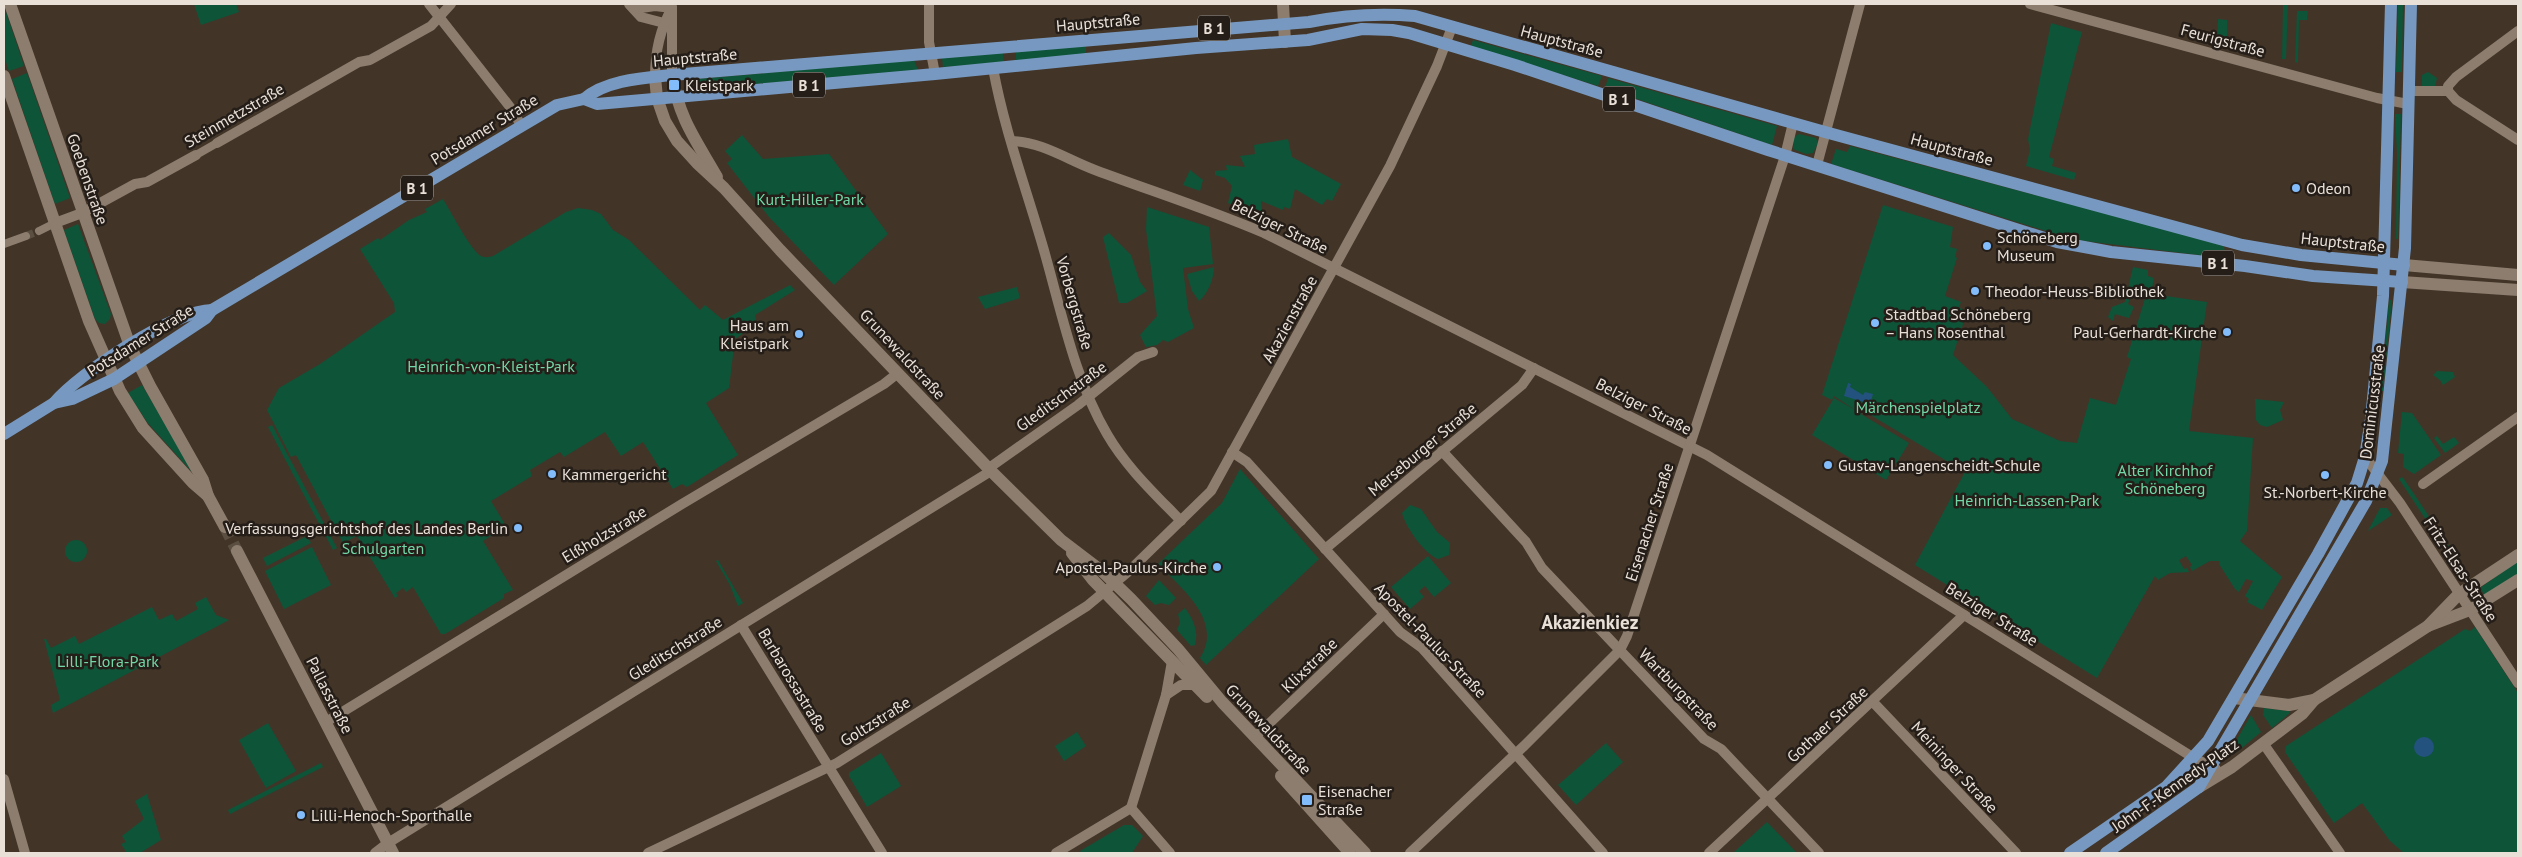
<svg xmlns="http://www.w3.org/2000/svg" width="2522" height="857" font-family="'PT Sans',sans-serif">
<rect width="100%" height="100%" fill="#423528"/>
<!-- green -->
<g fill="#0e5438">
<polygon points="194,4 236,4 239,12 201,25"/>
<polygon points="2283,4 2288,4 2286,59 2282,59"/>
<polygon points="2398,4 2403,4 2402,72 2396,72"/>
<polygon points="4,6 24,66 9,71 4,56"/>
<polygon points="2297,11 2308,11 2307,20 2299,20 2298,63 2295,62"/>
<polygon points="2218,19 2227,20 2227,44 2217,41"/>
<polygon points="2051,23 2082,32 2049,157 2054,159 2052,166 2076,173 2074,180 2026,166 2030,150 2028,139"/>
<polygon points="1473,40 1602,76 1598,86 1471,46"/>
<polygon points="1086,45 1086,55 1016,61 1016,51"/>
<polygon points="1003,52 1004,63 943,67 942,58"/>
<polygon points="914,60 918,70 699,89 697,79"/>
<polygon points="2428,72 2437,78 2435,87 2422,86 2422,75"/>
<polygon points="27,73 70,198 55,204 12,79"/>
<polygon points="1608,78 1777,126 1772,145 1605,88"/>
<polygon points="2395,114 2401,114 2398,239 2396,239 2397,154"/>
<polygon points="1799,134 1816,138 1818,143 1813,153 1806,154 1793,149 1794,137"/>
<polygon points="742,135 763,159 829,154 888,234 834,285 769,217 727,163 732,159 725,151"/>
<polygon points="1288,139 1292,157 1341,184 1332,201 1327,199 1322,205 1295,189 1290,209 1284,207 1283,210 1261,201 1263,217 1228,203 1232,186 1225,178 1215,175 1215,171 1227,170 1226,165 1245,167 1240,156 1255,154 1254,145"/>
<polygon points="1850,146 2198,238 2224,246 2225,253 2221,257 2215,257 2085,241 2059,235 1831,164 1836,149 1847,152"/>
<polygon points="1190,170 1203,180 1200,191 1183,185"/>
<path d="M 443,199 C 450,210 471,251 481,256 C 485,258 490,257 493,256 L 566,212 L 578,208 L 592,210 L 601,214 L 613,230 L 629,240 L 700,310 L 705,305 L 723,320 L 790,285 L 795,290 L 755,315 L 757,324 L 735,339 L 729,388 L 706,403 L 738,455 L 687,487 L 682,484 L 673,489 L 643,442 L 621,456 L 605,432 L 564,457 L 560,452 L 530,470 L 532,476 L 491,501 L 506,526 L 483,541 L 513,590 L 504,594 L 504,598 L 445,634 L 441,634 L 413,587 L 406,592 L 403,588 L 396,593 L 398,596 L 395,598 L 357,536 L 343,543 L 296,455 L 291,457 L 267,410 L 279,388 L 320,364 L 395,312 L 394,303 L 360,249 L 378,238 L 380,240 L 409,220 L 427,212 L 425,209 Z"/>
<polygon points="1883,205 1953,227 1950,247 1957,249 1955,257 1957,258 1945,296 1961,302 1959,307 1967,312 1953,355 1987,387 2012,419 2060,441 2077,443 2090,398 2116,405 2131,359 2127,357 2147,292 2134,288 2128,304 2134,307 2129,318 2115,314 2113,321 2108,317 2112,307 2125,302 2133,267 2148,270 2148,276 2154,278 2149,305 2152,294 2207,302 2189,431 2253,438 2247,531 2240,541 2282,577 2262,610 2247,602 2249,599 2245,596 2253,581 2246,579 2239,592 2235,589 2219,564 2220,561 2210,561 2192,571 2190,567 2192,565 2186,556 2179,560 2184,569 2187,568 2189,572 2170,573 2158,580 2155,576 2097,678 1915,565 1965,472 1864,411 1861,414 1909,443 1886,480 1812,435 1834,398 1857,411 1834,396 1832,400 1822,395"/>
<polygon points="1147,207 1209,227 1213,264 1183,268 1188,309 1194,328 1168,342 1163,340 1157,345 1146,347 1140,335 1157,316 1146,229"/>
<polygon points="78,224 111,314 110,319 105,324 99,323 95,319 64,230"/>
<polygon points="1109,233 1131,255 1140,282 1147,291 1127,303 1119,303 1103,237"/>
<path d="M 1214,267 C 1214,278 1208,294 1199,301 L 1192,291 L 1187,274 Z"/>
<polygon points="1017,287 1020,298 985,309 978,297"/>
<polygon points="2389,300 2392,300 2383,391 2381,391"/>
<polygon points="2437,371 2453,372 2455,377 2443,385 2440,380 2433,375"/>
<polygon points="142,385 192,470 191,471 147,422 128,393"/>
<polygon points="2255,399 2284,402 2280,410 2283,420 2267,427 2260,425 2256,420"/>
<polygon points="2402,412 2412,413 2441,455 2414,474 2403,467 2404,454 2398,453"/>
<polygon points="272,425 337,548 333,550 268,427"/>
<polygon points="2437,436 2443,444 2454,437 2459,443 2445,453 2434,438"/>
<path d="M 1240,469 L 1319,559 L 1206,665 L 1200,658 C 1224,621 1181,588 1158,564 L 1222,503 Z"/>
<polygon points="2402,477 2404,479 2465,570 2461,573 2399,479"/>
<path d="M 1410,505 L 1421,509 L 1437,532 L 1450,543 L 1449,555 L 1438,559 C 1424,553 1406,528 1402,513 Z"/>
<polygon points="2380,508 2387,508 2392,515 2368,531"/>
<polygon points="307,536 311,543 267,566 263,558"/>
<circle cx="76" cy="551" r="11"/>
<polygon points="312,547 331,585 284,609 265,571"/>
<polygon points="1428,556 1451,583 1434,597 1425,586 1419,591 1424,597 1410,609 1391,587"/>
<polygon points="718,560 743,603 738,606 730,585 716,561"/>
<polygon points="2518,561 2518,575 2485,596 2480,588"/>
<polygon points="1159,580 1176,598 1169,605 1161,603 1155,605 1146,596"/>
<polygon points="206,597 216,615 229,620 53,713 51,705 60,700 44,639 46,639 51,648 75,636 79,644 152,607 159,620 172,614 176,621 198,609 195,603"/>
<path d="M 1185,608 C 1193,619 1199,631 1195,645 L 1191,646 L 1177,630 L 1180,622 L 1178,614 Z"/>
<polygon points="2475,627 2518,693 2518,853 2404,853 2390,841 2362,803 2334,823 2285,752 2286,746 2465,629 2470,631"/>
<polygon points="2264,708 2289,711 2290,713 2272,728 2263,715"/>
<polygon points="2251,715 2261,732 2237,752 2228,755"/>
<polygon points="268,723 296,771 266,788 239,740"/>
<polygon points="1077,732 1086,746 1064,761 1055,746"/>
<polygon points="1606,743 1623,762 1576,805 1558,785"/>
<polygon points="881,753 901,786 867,807 849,776 849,773"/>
<polygon points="321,763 323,767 230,814 228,810"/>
<polygon points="147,794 161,840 140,853 127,853 121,844 126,842 122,836 144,819 135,801"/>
<polygon points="1767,822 1797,853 1733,853"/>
<polygon points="1124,825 1132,825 1143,836 1132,853 1082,853 1080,851"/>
</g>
<!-- water -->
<g fill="#23527f">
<polygon points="1848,383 1851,384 1850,387 1863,395 1865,392 1873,394 1870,404 1844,396"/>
<circle cx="2424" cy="747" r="10"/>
</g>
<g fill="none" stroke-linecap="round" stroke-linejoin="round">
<!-- pedestrian-tunnel -->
<polyline stroke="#5b4f42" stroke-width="8" stroke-dasharray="8 4" stroke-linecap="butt" points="26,236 39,231"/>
<!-- secondary-tunnel -->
<polyline stroke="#5b4f42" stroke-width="12" stroke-dasharray="12 6" stroke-linecap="butt" points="225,527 237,551"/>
<!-- pedestrian -->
<g stroke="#8c7d6f" stroke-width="8">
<polyline points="196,155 217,143"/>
<polyline points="39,231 55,223"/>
<polyline points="4,244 26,236"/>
</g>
<!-- minor -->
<g stroke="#8c7d6f" stroke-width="10">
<polyline points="429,4 510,107 521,125"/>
<polyline points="629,4 641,17 664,23 670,20"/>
<polyline points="929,4 929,42 935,74"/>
<polyline points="2030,4 2377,98 2408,104"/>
<polyline points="634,9 655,6 672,8"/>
<path d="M 993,68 C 1004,129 1026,188 1043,247 C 1061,309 1074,378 1107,434 C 1126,467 1155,494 1181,521"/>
<polyline points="672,75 672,7"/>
<path d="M 655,77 C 655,53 660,29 672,8"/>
<polyline points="2409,91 2448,91"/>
<polyline points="2448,91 2448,86 2456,77 2518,31"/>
<polyline points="2448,91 2456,100 2518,140"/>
<path d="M 1012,141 C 1042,142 1068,160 1095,170 C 1151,191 1208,209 1264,233 L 1707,455 L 2194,758 L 2216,769"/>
<polyline points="217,143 359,62 370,60 431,26 451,4"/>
<polyline points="1817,165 1860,4"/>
<polyline points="55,223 82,213 135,184 147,182 196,155"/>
<polyline points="1442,451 1526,542 1542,568 1704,739 1721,749 1819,853"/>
<polyline points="1232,452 1247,462 1400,632 1422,648 1603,853"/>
<polyline points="2365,457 2400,503 2518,683"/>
<polyline points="989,468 1078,405 1138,357 1153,352"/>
<polyline points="2423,484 2518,417"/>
<polyline points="1325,549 1522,385 1534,368"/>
<polyline points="741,625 882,853"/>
<polyline points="1166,695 1181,685 1195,685"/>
<polyline points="1873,702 2016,853"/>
<polyline points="326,722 682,504 884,384 898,373"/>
<polyline points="1255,737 1384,614"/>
<polyline points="2263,743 2340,853"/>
<polyline points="4,779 25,853"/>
<polyline points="1131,808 1166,695 1172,661"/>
<polyline points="1131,808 1170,853"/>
<polyline points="375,853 388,843 991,471"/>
<polyline points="648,853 837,763 1087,606 1128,572 1211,491 1390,166 1437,66 1452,27"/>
<polyline points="1056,853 1131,808"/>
<polyline points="1410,853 1524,746 1620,650 1627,636 1785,156 1793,123"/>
<polyline points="1709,853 1964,615"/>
</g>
<!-- tertiary -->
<g stroke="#8c7d6f" stroke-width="12">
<polyline points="2428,626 2470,610 2518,580"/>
<polyline points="2234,698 2289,705 2314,700 2428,626 2459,594 2518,555"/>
<polyline points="2199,787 2232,767 2302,714 2314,700"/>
</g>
<!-- secondary -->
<g stroke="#8c7d6f" stroke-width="12">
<polyline points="10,4 130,346 150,386 203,480 208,496 225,527"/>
<polyline points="1283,4 1285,42"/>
<path d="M 672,75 C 679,119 696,140 717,177"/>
<polyline points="4,76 89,321 120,391 143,428 193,483 208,496"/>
<polyline points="655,77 657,98 665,121 677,141 697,163 724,188 780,250 991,471 1061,540 1103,572 1131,599 1178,649 1222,702 1365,853"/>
<polyline points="2404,265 2518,275"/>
<polyline points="2402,282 2518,290"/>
<polyline points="237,551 393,853"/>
<polyline points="1072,553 1093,580 1207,697"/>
<polyline points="1281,776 1350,853"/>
</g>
<!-- primary -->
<g stroke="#7799c1" stroke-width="12">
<path d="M 584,99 C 606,80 643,78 672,75 L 1309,22 C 1345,15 1378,13 1415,16 L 1825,132 L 2242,245 L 2301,255 L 2404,265"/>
<path d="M 54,403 C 79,373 173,311 212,310"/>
<polyline points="4,434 54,403 72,399 114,379 206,318 212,310 557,105 584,99 597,104 935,74 1196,48 1308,40 1362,29 1392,30 1409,33 1515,65 1768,150 2057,242 2111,252 2245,266 2313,276 2402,282"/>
<polyline points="2070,853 2166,787 2208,741 2318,554 2357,483 2365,457 2371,419 2383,296 2391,4"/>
<polyline points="2106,853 2199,787 2366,501 2382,461 2405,248 2411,4"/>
</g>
</g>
<!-- markers -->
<g fill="#83bcfb" stroke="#241d18" stroke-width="2">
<rect x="668" y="79" width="12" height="12" rx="2.5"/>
<circle cx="2296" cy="188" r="5"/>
<circle cx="1987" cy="246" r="5"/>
<circle cx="1975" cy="291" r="5"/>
<circle cx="1875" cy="323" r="5"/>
<circle cx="2227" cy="332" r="5"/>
<circle cx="799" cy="334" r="5"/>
<circle cx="1828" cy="465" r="5"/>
<circle cx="552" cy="474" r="5"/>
<circle cx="2325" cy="475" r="5"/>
<circle cx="518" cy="528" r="5"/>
<circle cx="1217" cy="567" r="5"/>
<rect x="1301" y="794" width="12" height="12" rx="2.5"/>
<circle cx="301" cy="815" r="5"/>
</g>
<g text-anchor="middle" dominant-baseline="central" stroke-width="5" stroke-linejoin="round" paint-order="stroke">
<!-- shield labels -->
<g fill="#241d18" stroke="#aea69e" stroke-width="1">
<rect x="1198" y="15.5" width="32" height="25" rx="4"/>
<rect x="793" y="72.5" width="32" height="25" rx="4"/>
<rect x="1603" y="86.5" width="32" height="25" rx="4"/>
<rect x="401" y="175.5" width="32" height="25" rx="4"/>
<rect x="2202" y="250.5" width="32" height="25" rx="4"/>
</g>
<g font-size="15" font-weight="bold" fill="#e9e0d8">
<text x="1214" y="28">B 1</text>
<text x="809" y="85">B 1</text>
<text x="1619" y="99">B 1</text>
<text x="417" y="188">B 1</text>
<text x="2218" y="263">B 1</text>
</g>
<!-- street labels -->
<g font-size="16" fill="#e9e0d8" stroke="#241d18">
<text transform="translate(1098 22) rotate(-5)">Hauptstraße</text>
<text transform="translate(2223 40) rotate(15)">Feurigstraße</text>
<text transform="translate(1562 41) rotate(15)">Hauptstraße</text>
<text transform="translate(695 57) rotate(-5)">Hauptstraße</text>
<text transform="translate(234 115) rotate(-30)">Steinmetzstraße</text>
<text transform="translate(484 129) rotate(-31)">Potsdamer Straße</text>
<text transform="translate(1952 149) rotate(15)">Hauptstraße</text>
<text transform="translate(88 179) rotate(71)">Goebenstraße</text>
<text transform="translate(1280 226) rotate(26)">Belziger Straße</text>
<text transform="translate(2343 242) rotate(6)">Hauptstraße</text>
<text transform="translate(1075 303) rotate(74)">Vorbergstraße</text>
<text transform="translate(1289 319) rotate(-61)">Akazienstraße</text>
<text transform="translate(140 340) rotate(-32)">Potsdamer Straße</text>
<text transform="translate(903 354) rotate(47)">Grunewaldstraße</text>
<text transform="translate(1061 396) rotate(-36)">Gleditschstraße</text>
<text transform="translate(2372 402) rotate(-83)">Dominicusstraße</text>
<text transform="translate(1644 406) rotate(27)">Belziger Straße</text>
<text transform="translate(1422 449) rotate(-40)">Merseburger Straße</text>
<text transform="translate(1649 522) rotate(-72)">Eisenacher Straße</text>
<text transform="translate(604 534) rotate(-31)">Elßholzstraße</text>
<text transform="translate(2461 569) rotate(57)">Fritz-Elsas-Straße</text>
<text transform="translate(1992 614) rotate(32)">Belziger Straße</text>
<text transform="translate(1431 640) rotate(46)">Apostel-Paulus-Straße</text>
<text transform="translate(675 648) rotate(-32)">Gleditschstraße</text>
<text transform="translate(1309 665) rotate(-44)">Klixstraße</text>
<text transform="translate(793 680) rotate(59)">Barbarossastraße</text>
<text transform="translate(1679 689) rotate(46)">Wartburgstraße</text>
<text transform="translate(330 695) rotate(63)">Pallasstraße</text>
<text transform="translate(875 721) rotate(-32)">Goltzstraße</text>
<text transform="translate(1827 724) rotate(-43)">Gothaer Straße</text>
<text transform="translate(1269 729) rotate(47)">Grunewaldstraße</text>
<text transform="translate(1955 767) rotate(47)">Meininger Straße</text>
<text transform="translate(2175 785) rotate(-35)">John-F.-Kennedy-Platz</text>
</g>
<!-- poi labels -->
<g font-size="16" fill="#e9e0d8" stroke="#241d18" text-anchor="start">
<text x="685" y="85">Kleistpark</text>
<text x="2306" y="188">Odeon</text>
<text x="1997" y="237">Schöneberg<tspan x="1997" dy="18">Museum</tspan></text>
<text x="1985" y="291">Theodor-Heuss-Bibliothek</text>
<text x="1885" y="314">Stadtbad Schöneberg<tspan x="1885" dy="18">– Hans Rosenthal</tspan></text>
<text x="789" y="325" text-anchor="end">Haus am<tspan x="789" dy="18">Kleistpark</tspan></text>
<text x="2217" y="332" text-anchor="end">Paul-Gerhardt-Kirche</text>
<text x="1838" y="465">Gustav-Langenscheidt-Schule</text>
<text x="562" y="474">Kammergericht</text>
<text x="2325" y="492" text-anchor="middle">St.-Norbert-Kirche</text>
<text x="508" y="528" text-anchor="end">Verfassungsgerichtshof des Landes Berlin</text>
<text x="1207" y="567" text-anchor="end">Apostel-Paulus-Kirche</text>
<text x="1318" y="791">Eisenacher<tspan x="1318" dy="18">Straße</tspan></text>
<text x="311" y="815">Lilli-Henoch-Sporthalle</text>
</g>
<!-- park labels -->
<g font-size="16" fill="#72d8a7" stroke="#241d18">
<text x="810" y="199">Kurt-Hiller-Park</text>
<text x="491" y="366">Heinrich-von-Kleist-Park</text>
<text x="1918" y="407">Märchenspielplatz</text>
<text x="2165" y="470">Alter Kirchhof<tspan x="2165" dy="18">Schöneberg</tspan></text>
<text x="2027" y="500">Heinrich-Lassen-Park</text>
<text x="383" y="548">Schulgarten</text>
<text x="108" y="661">Lilli-Flora-Park</text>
</g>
<!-- quarter labels -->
<g font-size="19" font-weight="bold" fill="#e9e0d8" stroke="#241d18">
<text x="1590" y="622">Akazienkiez</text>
</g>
</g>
<!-- border -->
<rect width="2522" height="857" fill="none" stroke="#e9e0d8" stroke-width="10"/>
</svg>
